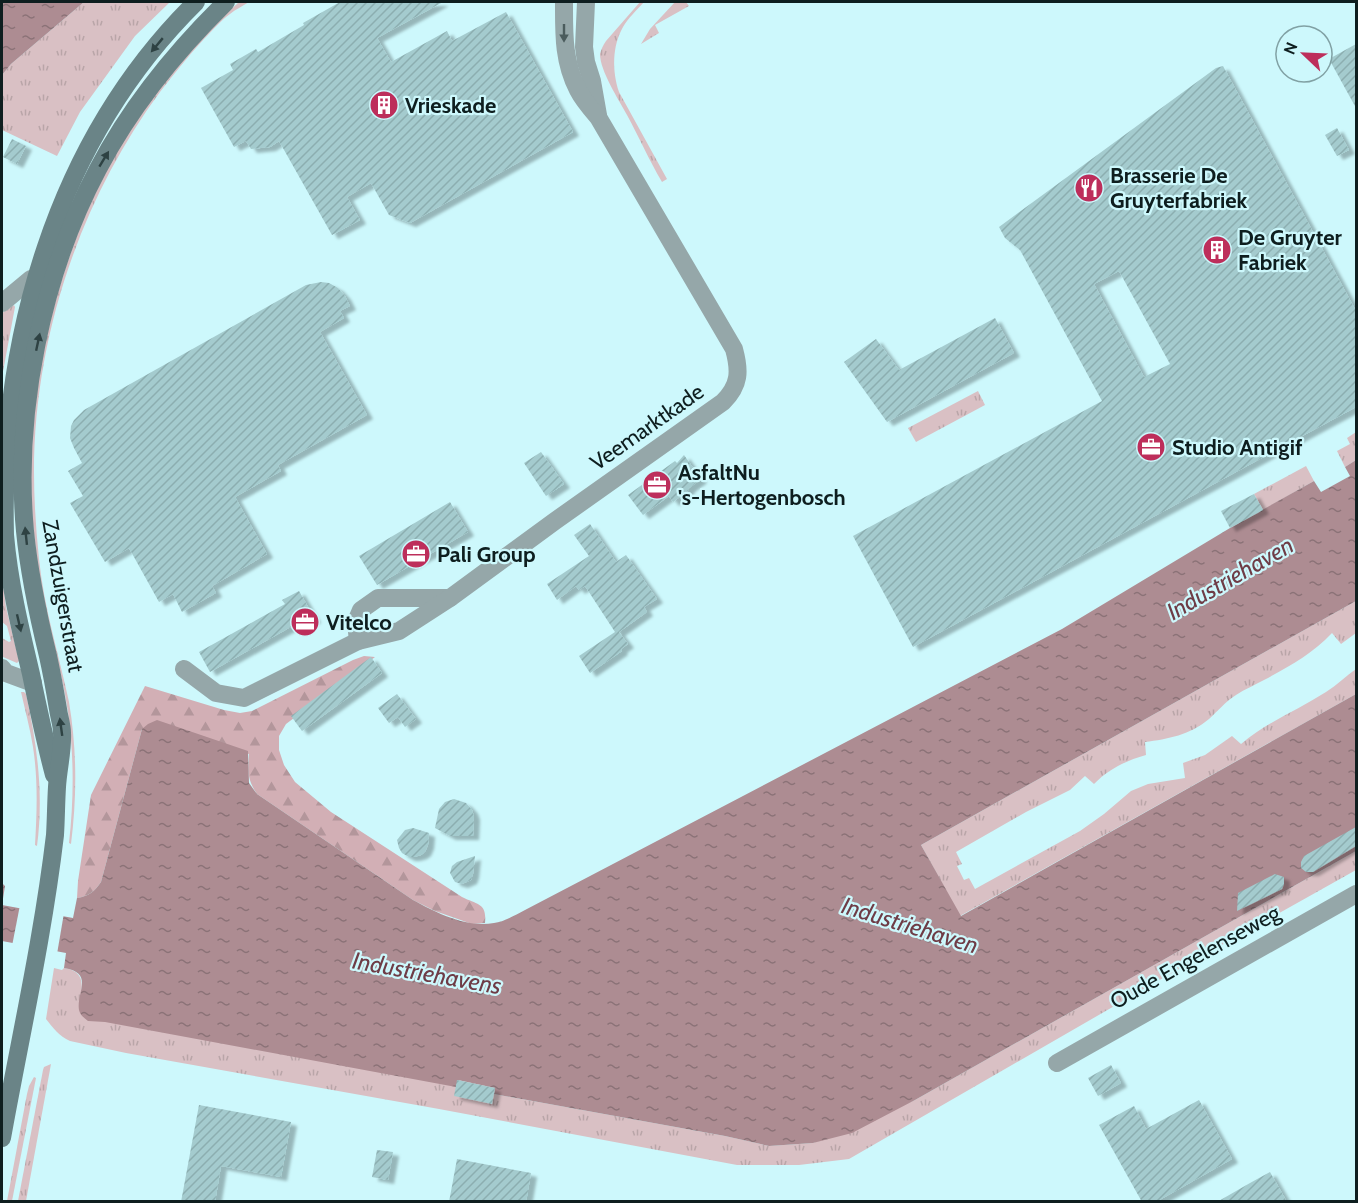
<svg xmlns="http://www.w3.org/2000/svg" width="1358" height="1203" font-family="Cabin,sans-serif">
<defs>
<pattern id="grass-tufts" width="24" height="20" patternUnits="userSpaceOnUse" patternTransform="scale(1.5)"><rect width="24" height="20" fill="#d9c0c4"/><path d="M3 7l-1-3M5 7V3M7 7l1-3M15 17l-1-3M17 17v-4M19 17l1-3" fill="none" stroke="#b9a5a8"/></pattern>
<pattern id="forest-firs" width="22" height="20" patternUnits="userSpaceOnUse" patternTransform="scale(1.5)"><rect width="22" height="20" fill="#d2afb5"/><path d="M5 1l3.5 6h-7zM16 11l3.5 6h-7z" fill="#b3969b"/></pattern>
<pattern id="water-ripples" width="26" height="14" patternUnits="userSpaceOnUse" patternTransform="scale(1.5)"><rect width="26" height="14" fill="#ad8c92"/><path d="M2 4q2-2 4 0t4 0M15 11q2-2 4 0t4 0" fill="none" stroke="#8b7277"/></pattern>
<pattern id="building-hatch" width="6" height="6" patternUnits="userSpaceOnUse" patternTransform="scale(1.5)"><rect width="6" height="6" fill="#a4cbce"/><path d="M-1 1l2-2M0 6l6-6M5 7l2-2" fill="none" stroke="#8caeb0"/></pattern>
<filter id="shadow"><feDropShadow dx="6" dy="4" stdDeviation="1.5" flood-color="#0004"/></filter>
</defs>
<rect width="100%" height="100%" fill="#cdf8fc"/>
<!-- grass -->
<g fill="url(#grass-tufts)">
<polygon points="84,2 170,2 135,36 80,112 57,156 2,130 2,75 11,64"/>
<path d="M 239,2 L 249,2 C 243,6 236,9 230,14 C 220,21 212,31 204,39 C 188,56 174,74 160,92 C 80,200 34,338 34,472 C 34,501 36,530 39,559 C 44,608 59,655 69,702 C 77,749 77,797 71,844 L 69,843 C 74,799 74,755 68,712 C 61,665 45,620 39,574 C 35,544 31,514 31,483 C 31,342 76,192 165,81 C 187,52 213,26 239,2 Z"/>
<path d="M 640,2 L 644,2 C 637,10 628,18 623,27 C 612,46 612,71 619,92 L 667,179 L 662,182 C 649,160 639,137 627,115 C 619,100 600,71 600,54 C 601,50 603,45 606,41 Z"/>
<polygon points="675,2 686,2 689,6 655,25 659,33 641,44 650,29"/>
<polygon points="14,305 15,307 2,377 2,358 3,348 2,346 2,313"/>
<polygon points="978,391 985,405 916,442 908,428"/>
<polygon points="1356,432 1356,460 1345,467 1337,451 1350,444 1347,438"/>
<polygon points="1306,466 1314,481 1263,510 1254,494"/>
<polygon points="2,577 6,607 19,661 17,663 3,657 2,650 2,638 9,642 11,641 7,626 2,622 2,607 3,606 2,596"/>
<path d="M 1356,601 L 1356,633 L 1341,644 L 1332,633 C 1312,654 1290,666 1264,680 C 1255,685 1245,689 1236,695 C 1225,702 1218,711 1209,719 C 1190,735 1168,739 1145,742 L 1146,755 C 1125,761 1109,769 1094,784 L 1085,776 L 1070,790 L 1026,812 L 956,852 L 962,864 L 957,866 L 964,880 L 969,878 L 975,889 L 1080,831 L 1104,814 L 1131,791 L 1148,784 L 1185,778 L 1183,763 L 1205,755 L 1232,736 L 1241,744 C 1267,722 1298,710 1326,692 C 1337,685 1346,676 1356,669 L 1356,694 L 960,916 L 921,845 Z"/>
<path d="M 21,692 L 24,692 L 26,694 C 37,744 44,794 37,846 L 35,845 C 37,812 38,779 33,747 C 30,728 25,710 21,692 Z"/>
<path d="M 1356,851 L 1356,870 L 1156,982 L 849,1159 L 799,1165 L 737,1165 L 439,1109 L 126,1053 L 70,1041 C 59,1036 53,1028 46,1019 L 54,968 L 62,970 L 64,968 C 89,972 81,990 79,1008 L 457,1080 L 495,1088 L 494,1094 L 725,1136 L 769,1146 L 813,1143 L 915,1100 Z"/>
<polygon points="51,1064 26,1201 18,1201 43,1070 44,1067"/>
<polygon points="34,1077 36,1078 12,1201 7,1201 27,1094 29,1086"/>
</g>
<!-- forest -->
<path fill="url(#forest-firs)" d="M 364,656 L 375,657 L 286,724 L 279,736 L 279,750 L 284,765 L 295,782 L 331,812 L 462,897 C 478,905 487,903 485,923 L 472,924 L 435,911 L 413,900 L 257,794 C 247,779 248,772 249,754 L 142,729 L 101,882 C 94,892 89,896 77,898 L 78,881 L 91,795 L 145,686 L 224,710 L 240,713 L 252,711 L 353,660 Z"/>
<!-- water -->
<g fill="url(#water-ripples)">
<polygon points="2,2 84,2 11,64 2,75"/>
<path d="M 1356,460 L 1356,601 L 921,845 L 961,916 L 1356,694 L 1356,851 L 915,1100 L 852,1133 L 813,1143 L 769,1146 L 725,1136 L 494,1094 L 495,1088 L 458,1080 L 456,1087 L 105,1022 L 88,1021 C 84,1018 80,1015 79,1010 C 76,993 95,973 64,968 L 66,953 L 2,941 L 2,883 L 5,886 L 2,905 L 73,918 L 77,898 C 89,896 94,892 101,882 L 142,729 L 148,724 L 157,720 L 248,751 L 249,783 L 257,794 L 413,900 C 437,913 466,928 494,923 C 504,922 515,915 525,910 L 1062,629 L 1230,528 L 1314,481 L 1321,492 L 1350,476 L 1345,467 Z"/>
</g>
<!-- pier -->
<polygon fill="#cdf8fc" points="20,905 64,913 57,954 12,946"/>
<!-- building -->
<g fill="url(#building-hatch)" fill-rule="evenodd" filter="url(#shadow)">
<polygon points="340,2 443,2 377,38 391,62 447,31 452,41 506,12 573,132 410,223 389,215 371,183 347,197 360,220 332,235 279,141 270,147 251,149 246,141 234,147 201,88 233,70 230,64 256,49 258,52 304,25 303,23"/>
<polygon points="1356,44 1356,108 1329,59"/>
<path d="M 1223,66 L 1356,311 L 1356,407 L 913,647 L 853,536 L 1102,401 L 1020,250 L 1005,238 L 999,227 L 1216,68 ZM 1119,271 L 1170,364 L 1144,377 L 1094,284 Z"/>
<polygon points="1337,128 1349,150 1337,156 1325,135"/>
<polygon points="12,139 26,146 17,164 3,157"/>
<polygon points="321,282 329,283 338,288 345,296 350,306 340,311 344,318 320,332 367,415 278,465 281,471 235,497 267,554 212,586 216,593 182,612 173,594 159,602 129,548 105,562 70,503 83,496 68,471 82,463 74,448 70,438 71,426 74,420 84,410 306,285"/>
<polygon points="995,318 1014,353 887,422 844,362 876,339 899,370"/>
<polygon points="541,452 564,484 546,496 524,463"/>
<polygon points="684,455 701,479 688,489 689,490 673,502 669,496 643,515 628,495 675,461 677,463"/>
<polygon points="1254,494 1263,510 1230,528 1221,511"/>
<polygon points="450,502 468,532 377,585 359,556"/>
<polygon points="590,524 616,562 626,555 657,599 644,607 647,612 619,632 628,644 621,649 622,651 590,673 579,656 615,632 585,586 579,590 576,586 557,600 547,584 589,556 574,535"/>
<polygon points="299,591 315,619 298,628 296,624 210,672 199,652 285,604 282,600"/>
<polygon points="371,657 382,673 302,731 291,716"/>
<polygon points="397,694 416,719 405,727 398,717 389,723 378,708"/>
<polygon points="454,799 466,803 472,810 474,816 473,836 450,836 435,828 439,809 445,802"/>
<polygon points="1356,827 1356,846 1313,872 1306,872 1301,868 1301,862 1304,856"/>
<polygon points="413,828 429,833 428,845 425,852 421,855 414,857 409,857 402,853 399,848 397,840 405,830"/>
<polygon points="475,856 473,874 471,880 462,884 455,882 450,873 452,866 457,862"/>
<polygon points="1275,874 1284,877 1284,884 1282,889 1237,911 1238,893"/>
<polygon points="1111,1065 1121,1083 1098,1096 1088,1078"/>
<polygon points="457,1080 495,1088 492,1104 454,1096"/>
<polygon points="1199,1100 1232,1159 1156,1202 1142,1202 1099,1125 1134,1106 1146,1129"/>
<polygon points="199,1105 291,1122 281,1177 221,1166 215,1202 181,1202"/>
<polygon points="377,1150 393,1152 388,1180 372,1177"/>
<polygon points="457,1159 531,1173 526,1202 449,1202"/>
<polygon points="1270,1172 1287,1202 1217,1202 1250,1183"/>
</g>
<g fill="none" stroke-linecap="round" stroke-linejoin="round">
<!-- street -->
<g stroke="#95a7a9" stroke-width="18">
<polyline points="586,2 584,47 586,62 592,81 598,115"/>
<polyline points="2,303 31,279"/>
<polyline points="358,641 356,622 361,610 378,598 450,598"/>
<polyline points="2,668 6,673 33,683"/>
<path d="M 184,669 L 216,693 L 244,698 L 358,641 L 399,631 L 450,598 L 555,521 L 723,402 C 740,385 740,371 734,349 L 598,117 C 591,109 583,100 578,90 C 563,61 564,33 564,2"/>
<polyline points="1057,1063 1356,894"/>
</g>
<!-- secondary -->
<g stroke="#6a8487" stroke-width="18">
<path d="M 54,775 C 45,741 38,708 31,674 C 20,628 9,582 5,535 C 0,340 55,141 196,2"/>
<path d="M 2,1138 C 20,1038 43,937 55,835 C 56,819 56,803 57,787 C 58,769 63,750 62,733 C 62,725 59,717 58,709 C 55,691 52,674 48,656 C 38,615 29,573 25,531 C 14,412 42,274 98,169 C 131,106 176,51 226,2"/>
</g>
</g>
<!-- one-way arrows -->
<defs><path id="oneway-solid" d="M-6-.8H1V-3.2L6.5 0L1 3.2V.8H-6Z" transform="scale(1.5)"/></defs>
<use fill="#4b5c5d" href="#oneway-solid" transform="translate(564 33) rotate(90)"/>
<g fill="#2e4243">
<use href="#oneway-solid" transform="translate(157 45) rotate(130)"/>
<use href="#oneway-solid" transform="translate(104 159) rotate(-59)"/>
<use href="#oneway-solid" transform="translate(38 342) rotate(-78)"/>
<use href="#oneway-solid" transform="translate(26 536) rotate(-96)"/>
<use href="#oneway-solid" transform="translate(19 623) rotate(77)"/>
<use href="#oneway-solid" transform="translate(61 727) rotate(-98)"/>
</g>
<!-- icons -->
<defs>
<g id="building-disc" transform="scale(1.5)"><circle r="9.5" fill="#bd2e5b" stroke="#cdf8fc"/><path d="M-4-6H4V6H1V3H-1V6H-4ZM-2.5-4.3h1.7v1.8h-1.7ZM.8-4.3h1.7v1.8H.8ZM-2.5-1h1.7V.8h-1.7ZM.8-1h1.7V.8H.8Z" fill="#fff"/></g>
<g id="restaurant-disc" transform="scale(1.5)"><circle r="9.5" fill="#bd2e5b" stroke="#cdf8fc"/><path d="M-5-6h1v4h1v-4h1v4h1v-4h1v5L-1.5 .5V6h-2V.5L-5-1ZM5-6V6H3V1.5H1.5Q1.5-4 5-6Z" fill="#fff"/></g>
<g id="office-disc" transform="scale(1.5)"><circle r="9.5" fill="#bd2e5b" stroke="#cdf8fc"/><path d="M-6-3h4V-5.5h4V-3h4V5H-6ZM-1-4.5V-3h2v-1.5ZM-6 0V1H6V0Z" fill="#fff"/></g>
</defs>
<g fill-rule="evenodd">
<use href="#building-disc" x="384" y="105"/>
<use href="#restaurant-disc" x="1089" y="188"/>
<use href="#building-disc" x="1217" y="250"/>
<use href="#office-disc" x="1151" y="447"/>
<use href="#office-disc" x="657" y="485"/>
<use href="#office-disc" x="416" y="554"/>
<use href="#office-disc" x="305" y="622"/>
</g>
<g text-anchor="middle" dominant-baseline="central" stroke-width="4.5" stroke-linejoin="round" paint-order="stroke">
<!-- poi labels -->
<g font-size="22" font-weight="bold" fill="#0e1e1f" stroke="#cdf8fc" text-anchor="start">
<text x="405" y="105">Vrieskade</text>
<text x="1110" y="175">Brasserie De<tspan x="1110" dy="25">Gruyterfabriek</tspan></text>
<text x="1238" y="237">De Gruyter<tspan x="1238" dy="25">Fabriek</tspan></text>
<text x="1172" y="447">Studio Antigif</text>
<text x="678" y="472">AsfaltNu<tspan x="678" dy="25">'s-Hertogenbosch</tspan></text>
<text x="437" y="554">Pali Group</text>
<text x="326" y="622">Vitelco</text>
</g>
<!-- street labels -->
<g font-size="22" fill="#0e1e1f" stroke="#cdf8fc">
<text transform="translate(647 427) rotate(-35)">Veemarktkade</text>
<text transform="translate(63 596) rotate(80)">Zandzuigerstraat</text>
<text transform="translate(1195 957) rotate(-29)">Oude Engelenseweg</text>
</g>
<!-- water labels -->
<g font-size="24" font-style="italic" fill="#6e3c46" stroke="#cdf8fc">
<text transform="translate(1230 578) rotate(-30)">Industriehaven</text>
<text transform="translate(910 925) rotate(17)">Industriehaven</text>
<text transform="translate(427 973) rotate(10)">Industriehavens</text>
</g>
</g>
<!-- border -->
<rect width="1358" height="1203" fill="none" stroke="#0e1e1f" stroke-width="6"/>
<!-- north arrow -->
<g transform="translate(1304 54) rotate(293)"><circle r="28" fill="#cdf8fc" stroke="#81a1a4" stroke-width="1.5"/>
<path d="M0-4.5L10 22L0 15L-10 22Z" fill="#bd2e5b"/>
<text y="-9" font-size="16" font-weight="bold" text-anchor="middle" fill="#0e1e1f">N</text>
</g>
</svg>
